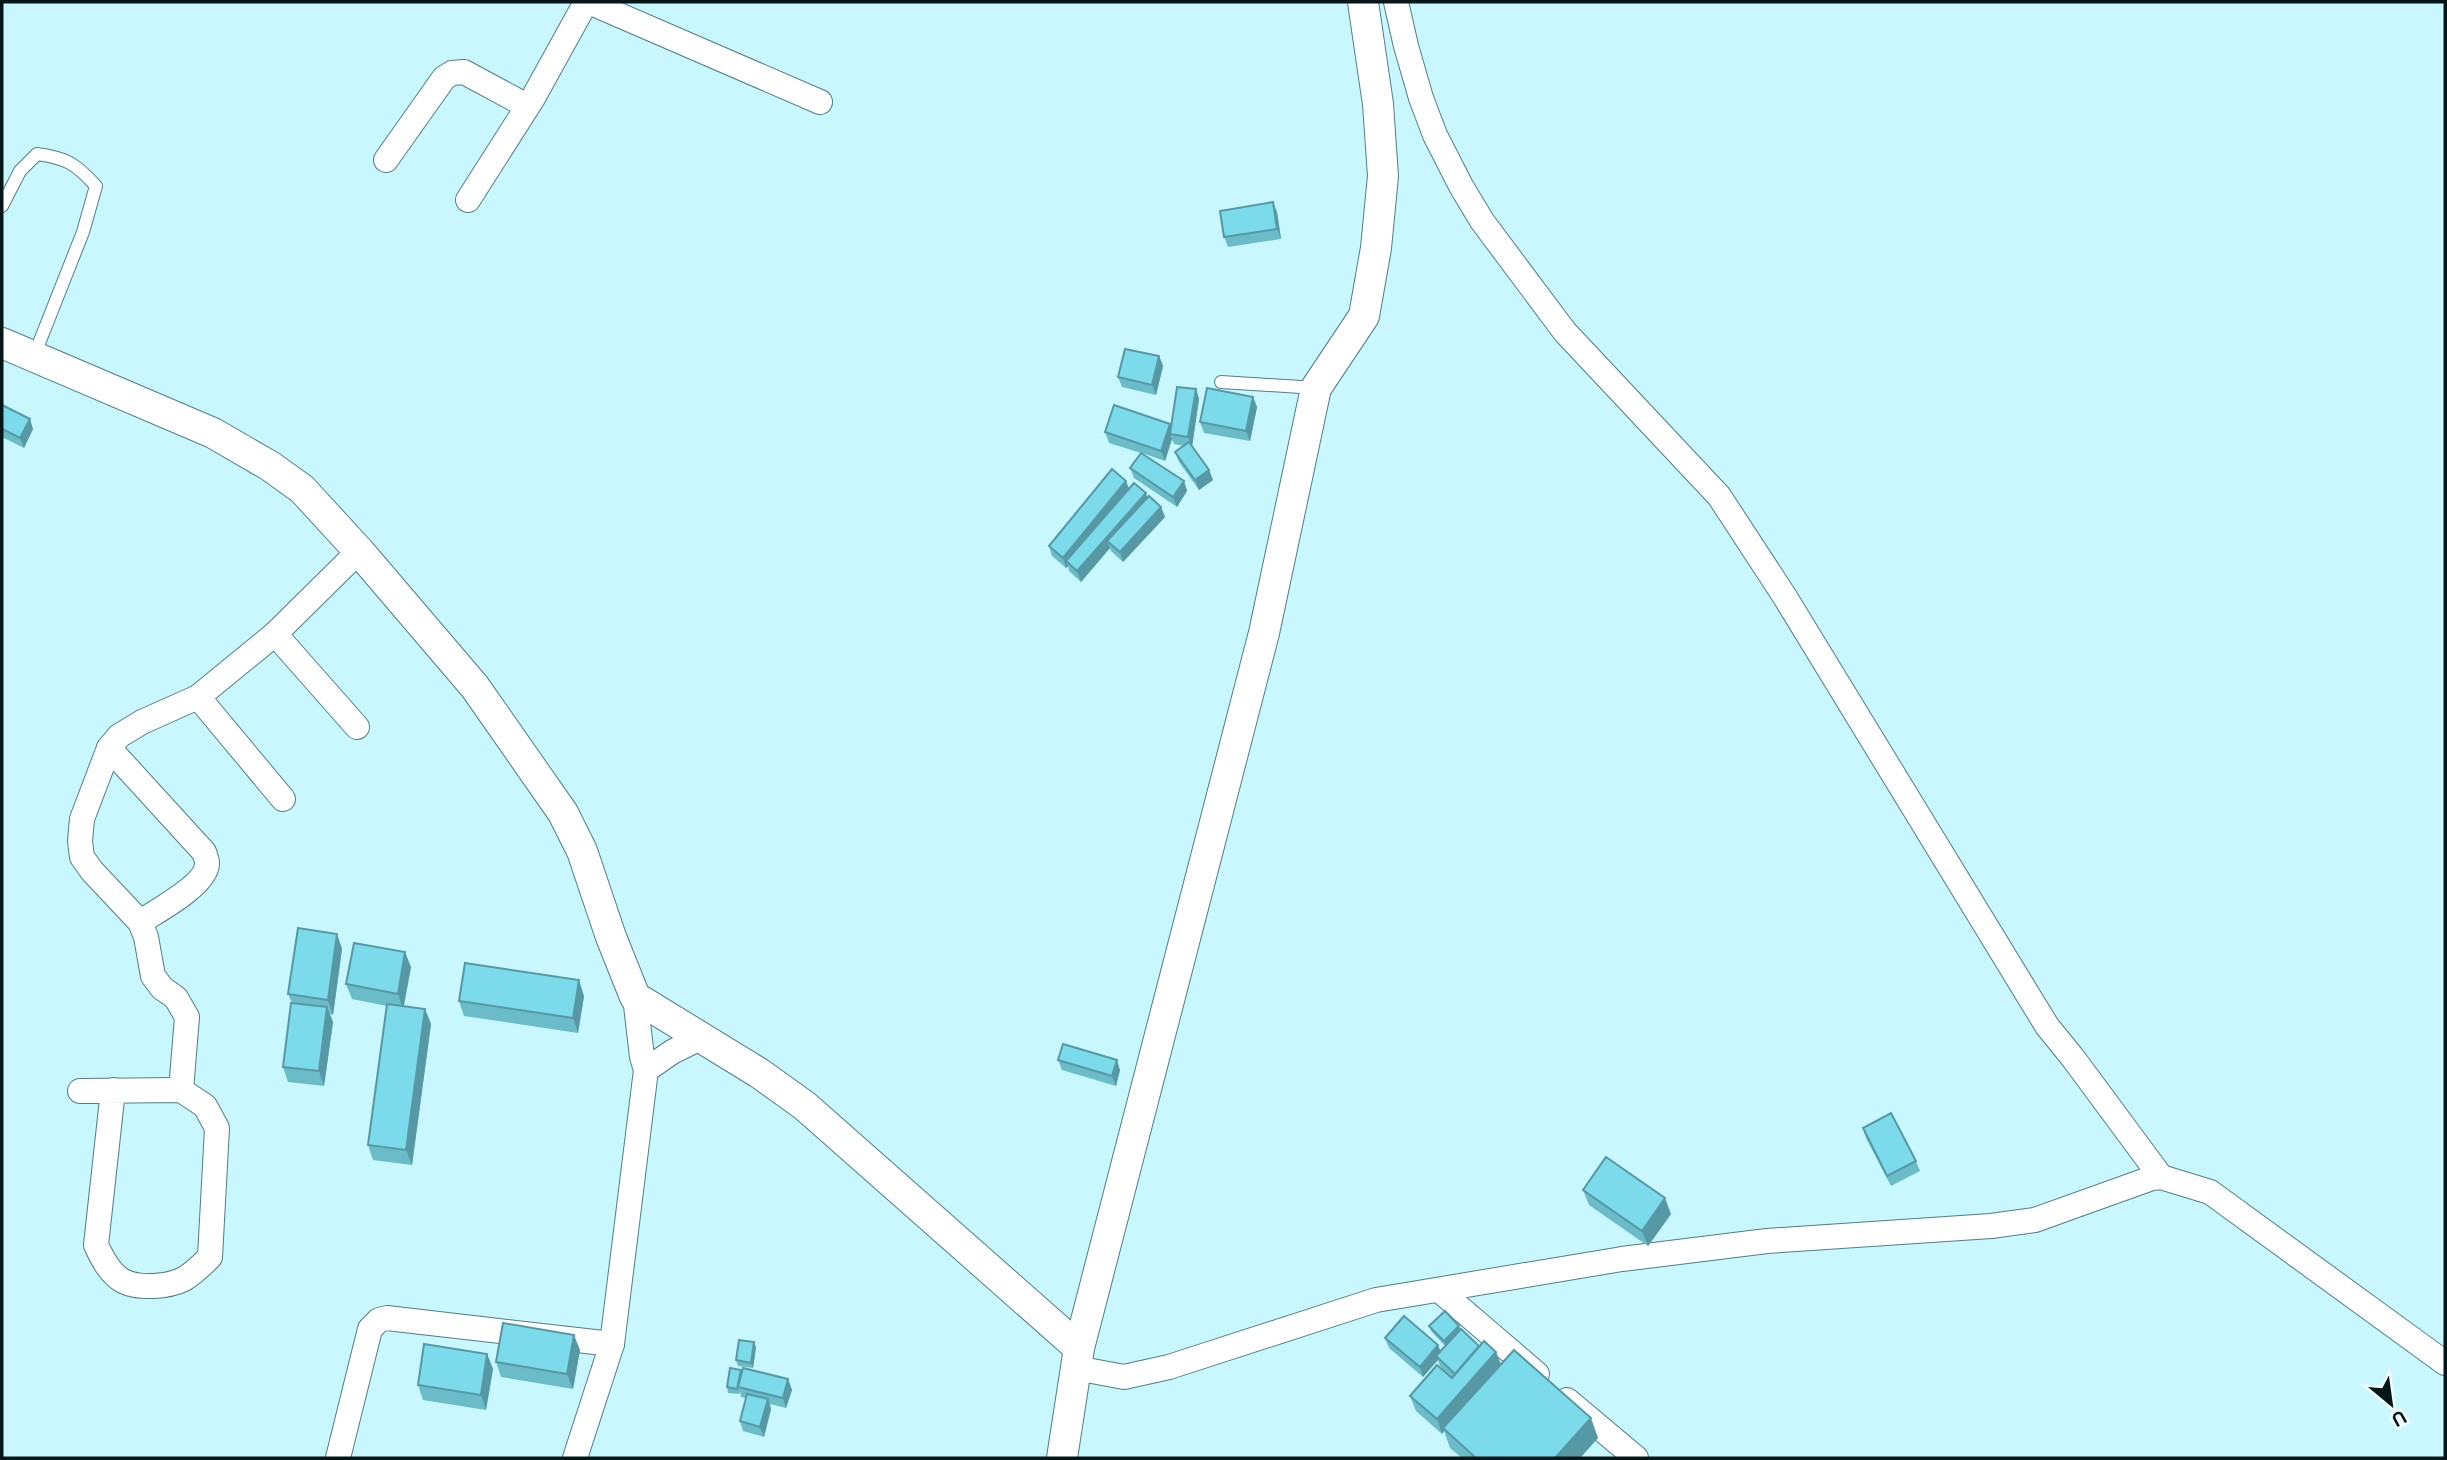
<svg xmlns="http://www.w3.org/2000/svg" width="2447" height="1460" font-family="Figtree,sans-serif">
<rect width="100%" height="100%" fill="#c8f7ff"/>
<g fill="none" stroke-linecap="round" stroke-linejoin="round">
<!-- service casing -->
<g stroke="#517d84" stroke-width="14">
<g id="service">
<path d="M 2,206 L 20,171 L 37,154 C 67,158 76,164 96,186 L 83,232 L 34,356"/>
<polyline points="1221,382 1316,388"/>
</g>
</g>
<!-- minor casing -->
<g stroke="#517d84" stroke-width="26">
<g id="minor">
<polyline points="589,2 820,102"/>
<polyline points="1396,2 1406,46 1421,98 1435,135 1461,186 1482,221 1565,332 1719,496 1785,597 2047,1026 2073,1058 2161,1177"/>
<polyline points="386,160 444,78 452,73 464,72 527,106"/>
<polyline points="468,200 533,98 586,2"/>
<polyline points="275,634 357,727"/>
<polyline points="198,697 283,799"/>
<path d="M 109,748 L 204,852 C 205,856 207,859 207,863 C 208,884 157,911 140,922"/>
<polyline points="646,1070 672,1052 702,1037"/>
<polyline points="181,1090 187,1017 176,998 162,988 153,976 146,937 140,922 92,871 82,857 80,841 82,819 109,748 119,736 142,722 198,697 275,634 359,551"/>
<path d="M 80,1091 L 181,1090 L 205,1106 L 217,1128 L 210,1257 C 202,1265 194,1273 184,1279 C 168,1287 139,1289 123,1281 C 110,1274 102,1258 96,1245 L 113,1090"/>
<polyline points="1439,1290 1537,1374"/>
<polyline points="1076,1368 1124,1377 1169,1367 1376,1300 1622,1259 1767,1241 1991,1226 2035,1220 2152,1178 2161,1177 2210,1192 2445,1363"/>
<polyline points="1567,1400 1636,1458"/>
<polyline points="338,1458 370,1329 379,1320 387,1318 612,1344"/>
<polyline points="575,1458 612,1344 646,1070 642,1057 635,997"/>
</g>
</g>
<!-- tertiary casing -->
<g stroke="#517d84" stroke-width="32">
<g id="tertiary">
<polyline points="2,343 213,433 270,466 302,489 359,551 475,687 563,813 582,851 611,937 635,997 759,1073 805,1106 1079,1348"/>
<polyline points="1062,1458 1079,1348 1264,633 1316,388 1364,316 1376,248 1383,176 1378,104 1363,2"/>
</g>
</g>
<!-- service -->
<use href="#service" stroke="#fff" stroke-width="12"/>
<!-- minor -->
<use href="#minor" stroke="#fff" stroke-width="24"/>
<!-- tertiary -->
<use href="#tertiary" stroke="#fff" stroke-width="30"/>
</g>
<!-- wall -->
<g fill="#6abcc9">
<polygon points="1277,212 1281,239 1228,247 1224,237"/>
<polygon points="1159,356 1163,366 1156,395 1122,387 1118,377"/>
<polygon points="1196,389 1199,399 1192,446 1209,470 1213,480 1199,490 1179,462 1175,452 1184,446 1174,444 1172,439 1165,461 1142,453 1184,481 1187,491 1177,507 1134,478 1130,468 1141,453 1109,443 1105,432 1171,426"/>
<polygon points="1253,397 1257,407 1250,441 1204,433 1200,422"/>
<polygon points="2,405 33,429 24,448 2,437"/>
<polygon points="1129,489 1147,497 1161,507 1165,517 1123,562 1111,551 1110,548 1081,582 1069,571 1068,566 1066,568 1052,556 1049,546"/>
<polygon points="337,934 342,949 333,1015 330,1014 333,1022 324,1086 288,1082 283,1067 292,1003 288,994"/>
<polygon points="411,967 404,1006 425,1009 431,1024 412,1165 373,1160 368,1145 387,1006 352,999 346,984"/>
<polygon points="584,996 578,1033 464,1016 459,1001"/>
<polygon points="1058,1060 1120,1070 1116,1086 1062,1070"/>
<polygon points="1863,1128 1916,1161 1920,1171 1891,1186 1866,1138"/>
<polygon points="1583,1190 1671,1214 1648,1246 1589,1205"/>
<polygon points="1429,1326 1461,1330 1501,1365 1598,1438 1580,1458 1462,1458 1450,1448 1444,1431 1442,1434 1416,1411 1410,1396 1452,1377 1440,1366 1438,1360 1423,1377 1389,1348 1385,1338 1438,1345 1440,1351 1445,1346 1431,1331"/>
<polygon points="756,1347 753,1368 738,1366 736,1360"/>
<polygon points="580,1350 573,1389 501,1377 496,1362"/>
<polygon points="487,1354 493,1369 486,1410 423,1400 418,1385"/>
<polygon points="741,1370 742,1372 788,1379 792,1390 786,1408 770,1404 771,1409 764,1437 743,1431 740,1421 746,1398 741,1397 740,1392 739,1394 728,1393 727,1387"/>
</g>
<!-- shaded-wall -->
<g fill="#5699a4">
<polygon points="1273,202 1277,212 1281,239 1277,229"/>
<polygon points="1159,356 1163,366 1156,395 1152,385"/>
<polygon points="1196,389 1199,399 1192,447 1188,437"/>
<polygon points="1253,397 1257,407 1250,441 1246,431"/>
<polygon points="30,419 33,429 24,448 20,438"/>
<polygon points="1170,424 1174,434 1170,434 1172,439 1165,461 1161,451"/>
<polygon points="1209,470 1213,480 1199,490 1195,480"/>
<polygon points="1126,481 1130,491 1066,561 1068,566 1066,568 1063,558"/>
<polygon points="1184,481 1187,491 1177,507 1173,497"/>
<polygon points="1146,493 1149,503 1107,541 1110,548 1081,582 1077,571"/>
<polygon points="1161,507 1165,517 1123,562 1120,552"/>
<polygon points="337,934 342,949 333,1015 328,1000"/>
<polygon points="405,952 411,967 403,1009 398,994"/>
<polygon points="579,980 584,996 578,1033 573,1018"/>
<polygon points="327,1007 333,1022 324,1086 319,1071"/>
<polygon points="425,1009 431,1024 412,1165 406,1150"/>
<polygon points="1117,1060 1120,1070 1116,1086 1112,1076"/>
<polygon points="1665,1198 1671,1214 1648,1246 1642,1231"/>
<polygon points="1459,1326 1461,1331 1446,1346 1444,1341"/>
<polygon points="574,1335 580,1350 573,1389 567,1374"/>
<polygon points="754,1342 756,1347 753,1368 751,1363"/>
<polygon points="1438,1345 1442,1355 1436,1356 1438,1360 1423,1377 1420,1367"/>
<polygon points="1496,1352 1502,1367 1443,1428 1444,1431 1442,1434 1437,1419"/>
<polygon points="487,1354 493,1369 486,1410 481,1395"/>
<polygon points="788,1379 792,1390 786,1408 783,1398"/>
<polygon points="768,1399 771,1409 764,1437 760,1427"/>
<polygon points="1591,1418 1598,1438 1580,1458 1555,1458"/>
</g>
<!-- building -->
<g fill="#7bdbea" stroke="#5699a4" stroke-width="2">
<polygon points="1273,202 1277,229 1224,237 1220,211"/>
<polygon points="1125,349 1159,356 1152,385 1118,377"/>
<polygon points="1177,387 1196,389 1188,437 1170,434"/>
<polygon points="1207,388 1253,397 1246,431 1200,422"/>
<polygon points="2,405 30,419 20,438 2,429"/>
<polygon points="1114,405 1170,424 1161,451 1105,432"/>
<polygon points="1189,442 1209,470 1195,480 1175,452"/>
<polygon points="1141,453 1184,481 1173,497 1130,468"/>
<polygon points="1112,469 1126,481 1063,558 1049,546"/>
<polygon points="1134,483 1146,493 1077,571 1066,561"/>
<polygon points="1149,496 1161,507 1120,552 1107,541"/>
<polygon points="298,928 337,934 328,1000 288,994"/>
<polygon points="354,943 405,952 398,994 346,984"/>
<polygon points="465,963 579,980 573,1018 459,1001"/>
<polygon points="291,1003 327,1007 319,1071 283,1067"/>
<polygon points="387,1004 425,1009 406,1150 368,1145"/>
<polygon points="1063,1044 1117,1060 1112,1076 1058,1060"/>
<polygon points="1891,1113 1916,1161 1887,1176 1863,1128"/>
<polygon points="1606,1157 1665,1198 1642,1231 1583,1190"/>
<polygon points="1445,1311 1459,1326 1444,1341 1429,1326"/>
<polygon points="1404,1316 1438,1345 1420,1367 1385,1338"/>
<polygon points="503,1323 574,1335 567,1374 496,1362"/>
<polygon points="1461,1329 1479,1346 1455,1374 1436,1356"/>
<polygon points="739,1340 754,1342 751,1363 736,1360"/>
<polygon points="1484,1341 1496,1352 1437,1419 1410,1396 1437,1365 1452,1378"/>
<polygon points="424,1344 487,1354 481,1395 418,1385"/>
<polygon points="1514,1350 1591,1418 1555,1458 1476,1458 1443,1428"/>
<polygon points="730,1368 741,1370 737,1389 727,1387"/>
<polygon points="743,1368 788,1379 783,1398 738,1387"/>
<polygon points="747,1394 768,1399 760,1427 740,1421"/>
</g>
<!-- border -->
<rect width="2447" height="1460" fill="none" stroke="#041618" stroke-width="7"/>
<!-- north arrow -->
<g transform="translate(2391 1404) rotate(151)" stroke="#f3fcfe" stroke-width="5" paint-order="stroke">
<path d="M0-5L12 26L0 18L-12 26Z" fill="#041618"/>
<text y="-10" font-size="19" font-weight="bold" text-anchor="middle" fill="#041618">U</text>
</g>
</svg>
